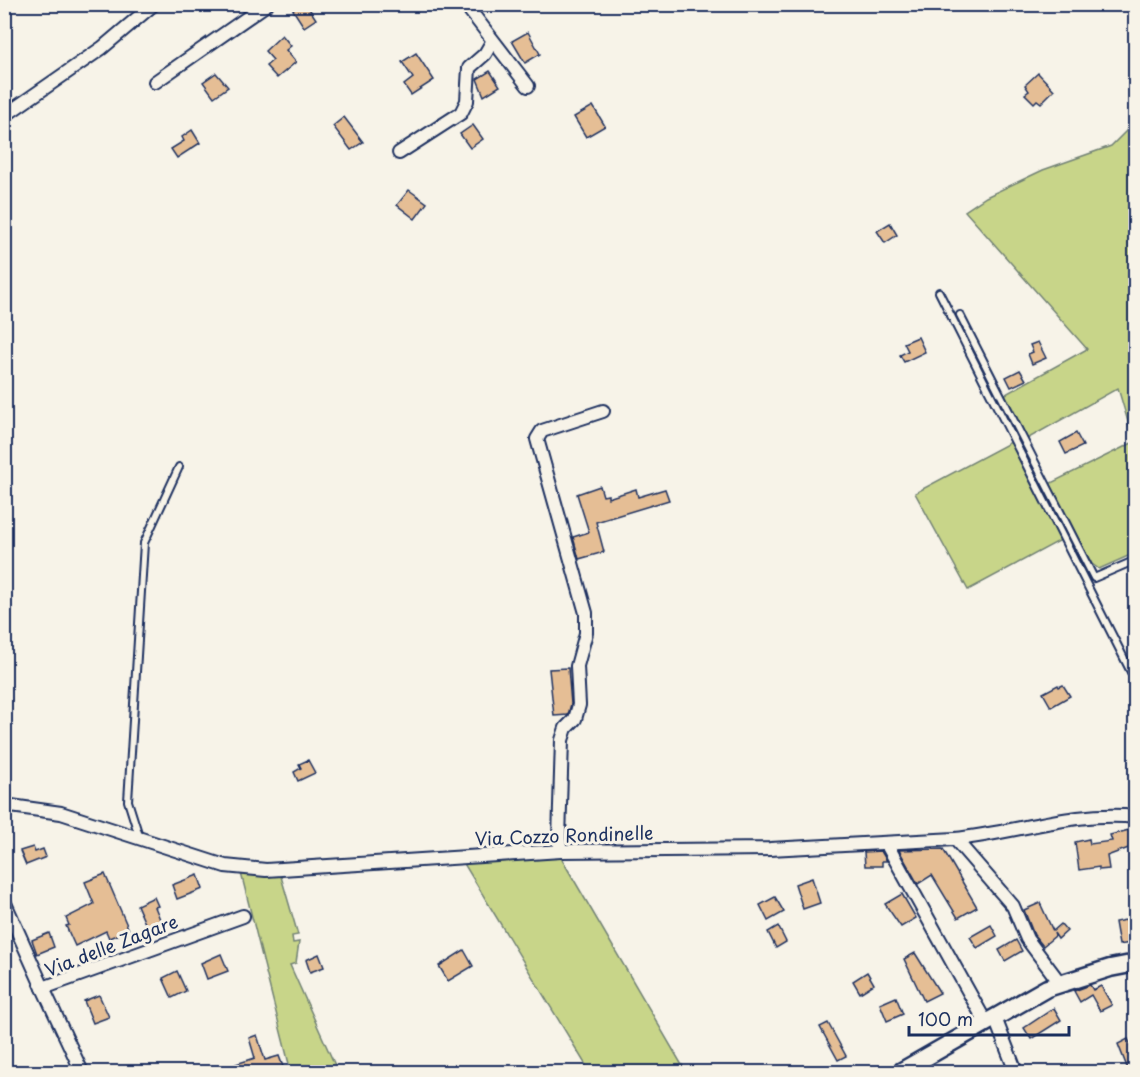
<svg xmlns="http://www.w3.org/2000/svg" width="1140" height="1077" font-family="'Playpen Sans',sans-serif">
<rect width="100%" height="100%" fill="#f7f3e8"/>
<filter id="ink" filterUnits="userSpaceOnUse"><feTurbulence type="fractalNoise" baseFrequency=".0167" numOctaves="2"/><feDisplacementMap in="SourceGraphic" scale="12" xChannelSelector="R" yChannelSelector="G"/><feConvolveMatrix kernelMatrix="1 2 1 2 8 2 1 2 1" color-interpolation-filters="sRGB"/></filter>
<g filter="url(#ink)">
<!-- green -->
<g fill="#c8d589" stroke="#728274" stroke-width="1.5">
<polygon points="1135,116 1135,553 1099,569 1092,564 1049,484 1134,442 1118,388 1027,439 1004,395 1087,349 965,211 986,197 1043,170 1111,146 1128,129"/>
<polygon points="1011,442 1061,540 968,590 915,493"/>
<polygon points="560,856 686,1072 590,1072 463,862"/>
<polygon points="241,873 280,873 298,935 292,936 293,943 299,942 296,963 290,965 338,1072 291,1072"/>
</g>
<!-- building -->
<g fill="#e5be95" stroke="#1b2f5e" stroke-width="1.5">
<polygon points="300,4 306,4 316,19 304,27 293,10"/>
<polygon points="528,32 540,54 525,63 512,41"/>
<polygon points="282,35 291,46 286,50 296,62 277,78 266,66 273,60 265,51"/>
<polygon points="416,53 434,80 411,95 404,85 413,78 402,62"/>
<polygon points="490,71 500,86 484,96 477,79"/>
<polygon points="216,73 228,87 214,97 203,82"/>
<polygon points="1038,73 1054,90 1041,103 1037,100 1034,103 1025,94 1029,91 1025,85"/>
<polygon points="593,106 605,126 586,137 574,117"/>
<polygon points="344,117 363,142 351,150 333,126"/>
<polygon points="473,125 483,139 470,148 460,134"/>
<polygon points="192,130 200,143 177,158 171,149 184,141 182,137"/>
<polygon points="409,190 427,203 415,219 397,205"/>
<polygon points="890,223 897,235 885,243 877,231"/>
<polygon points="918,337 925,352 904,362 900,355 908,351 904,343"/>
<polygon points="1038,342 1046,358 1032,364 1028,354 1033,352 1030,345"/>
<polygon points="1020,370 1026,380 1011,387 1006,377"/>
<polygon points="1076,433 1083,446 1066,454 1060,442"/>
<polygon points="600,486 603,496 608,495 608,498 636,489 638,497 665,489 669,500 596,522 604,552 579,559 573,537 589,532 577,494"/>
<polygon points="568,668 571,704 568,715 554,716 549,669"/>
<polygon points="1058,685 1059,687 1063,685 1070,696 1051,707 1043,693"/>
<polygon points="308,760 315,773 298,781 294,772 301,768 299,764"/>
<polygon points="1129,830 1134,846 1107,856 1109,869 1099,870 1099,867 1079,870 1075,842 1089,839 1090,844 1112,841 1110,835"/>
<polygon points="33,847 35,852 43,849 46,857 26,865 20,851"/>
<polygon points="943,849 977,907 958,918 932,875 918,884 899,850"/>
<polygon points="881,851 887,861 882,861 882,866 865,866 864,852"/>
<polygon points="105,874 129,930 109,938 106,931 75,946 66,926 69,925 66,918 94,904 85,882"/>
<polygon points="198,875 203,889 177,899 172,885"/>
<polygon points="812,878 820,903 803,909 795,884"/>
<polygon points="902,894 916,918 901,927 885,904"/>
<polygon points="154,897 158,906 155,907 162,924 148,930 137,905"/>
<polygon points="775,897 784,912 768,921 760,905"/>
<polygon points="1040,903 1053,931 1061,924 1067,931 1058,939 1054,933 1055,936 1043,946 1034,935 1024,910"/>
<polygon points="1136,918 1136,942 1119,945 1115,922"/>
<polygon points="991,925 997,936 977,948 970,937"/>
<polygon points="778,926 786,942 776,948 768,932"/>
<polygon points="49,933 54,947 37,954 32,940"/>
<polygon points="1016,940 1022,951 1005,961 999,950"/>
<polygon points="464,950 473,966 448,981 439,966"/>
<polygon points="915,953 940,993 924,1001 904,959"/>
<polygon points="221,954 228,971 207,979 201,963"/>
<polygon points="319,954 324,967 310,972 306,960"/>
<polygon points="177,971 186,991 172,998 163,978"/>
<polygon points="867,972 874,984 860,993 853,981"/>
<polygon points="1090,985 1093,990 1101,986 1112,1005 1100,1011 1091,995 1080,1002 1074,991"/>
<polygon points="99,995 109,1017 93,1023 84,1001"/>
<polygon points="896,997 903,1014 887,1021 880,1004"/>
<polygon points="1054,1008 1061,1020 1031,1039 1024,1028"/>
<polygon points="828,1023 846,1056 838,1060 820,1027"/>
<polygon points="257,1035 265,1060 279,1056 285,1072 239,1072 236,1064 255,1058 249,1038"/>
<polygon points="1128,1039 1136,1057 1136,1070 1129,1072 1118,1044"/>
</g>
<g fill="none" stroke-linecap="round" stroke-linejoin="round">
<!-- lane casing -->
<g stroke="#1b2f5e" stroke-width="10">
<g id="lane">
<polyline points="4,98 14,109"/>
<polyline points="939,292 1136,682"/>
<polyline points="960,315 1094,578 1136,560"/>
<polyline points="139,836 128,801 144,543 179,467"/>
</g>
</g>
<!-- street casing -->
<g stroke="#1b2f5e" stroke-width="16">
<g id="street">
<polyline points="465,4 528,86"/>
<polyline points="155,82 267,4"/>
<polyline points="4,116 102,48 154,4"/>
<polyline points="399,153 461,113 467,101 469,68 485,54 492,42"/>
<polyline points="4,805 61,813 225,866 266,870 561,851 770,849 955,839 1013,906 1027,939 1060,983"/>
<path d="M 955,839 C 1015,833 1075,810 1136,817"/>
<polyline points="886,843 986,1023"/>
<polyline points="561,851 559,839 562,740 566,728 575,719 579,705 577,666 586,633 586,613 537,439 542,431 603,411"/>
<polyline points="4,901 43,988"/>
<polyline points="995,1018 1016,1072"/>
<polyline points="82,1072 43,988 243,916"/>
</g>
</g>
<!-- secondary casing -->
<g stroke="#1b2f5e" stroke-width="21">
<polyline id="secondary" points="900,1072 1047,988 1110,968 1136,963"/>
</g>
<!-- lane -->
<use href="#lane" stroke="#f7f3e8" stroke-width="6"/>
<!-- street -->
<use href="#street" stroke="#f7f3e8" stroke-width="12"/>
<!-- secondary -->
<use href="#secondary" stroke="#f7f3e8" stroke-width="16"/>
</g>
</g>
<g text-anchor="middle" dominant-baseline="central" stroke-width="6" stroke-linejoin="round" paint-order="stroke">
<!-- street labels -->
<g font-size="18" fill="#1b2f5e" stroke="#f7f3e8">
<text transform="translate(564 835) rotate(-2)">Via Cozzo Rondinelle</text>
<text transform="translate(111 945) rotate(-21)">Via delle Zagare</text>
</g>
</g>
<!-- margin -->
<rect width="1140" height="1077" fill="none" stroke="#f7f3e8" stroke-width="24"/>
<rect x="12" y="12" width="1116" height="1053" fill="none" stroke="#1b2f5e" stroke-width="2" filter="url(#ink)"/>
<!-- scale -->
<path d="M909 1026v9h160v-9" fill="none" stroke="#1b2f5e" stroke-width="3"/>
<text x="918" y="1026" font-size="18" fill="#1b2f5e" stroke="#f7f3e8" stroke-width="4.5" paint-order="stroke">100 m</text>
</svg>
